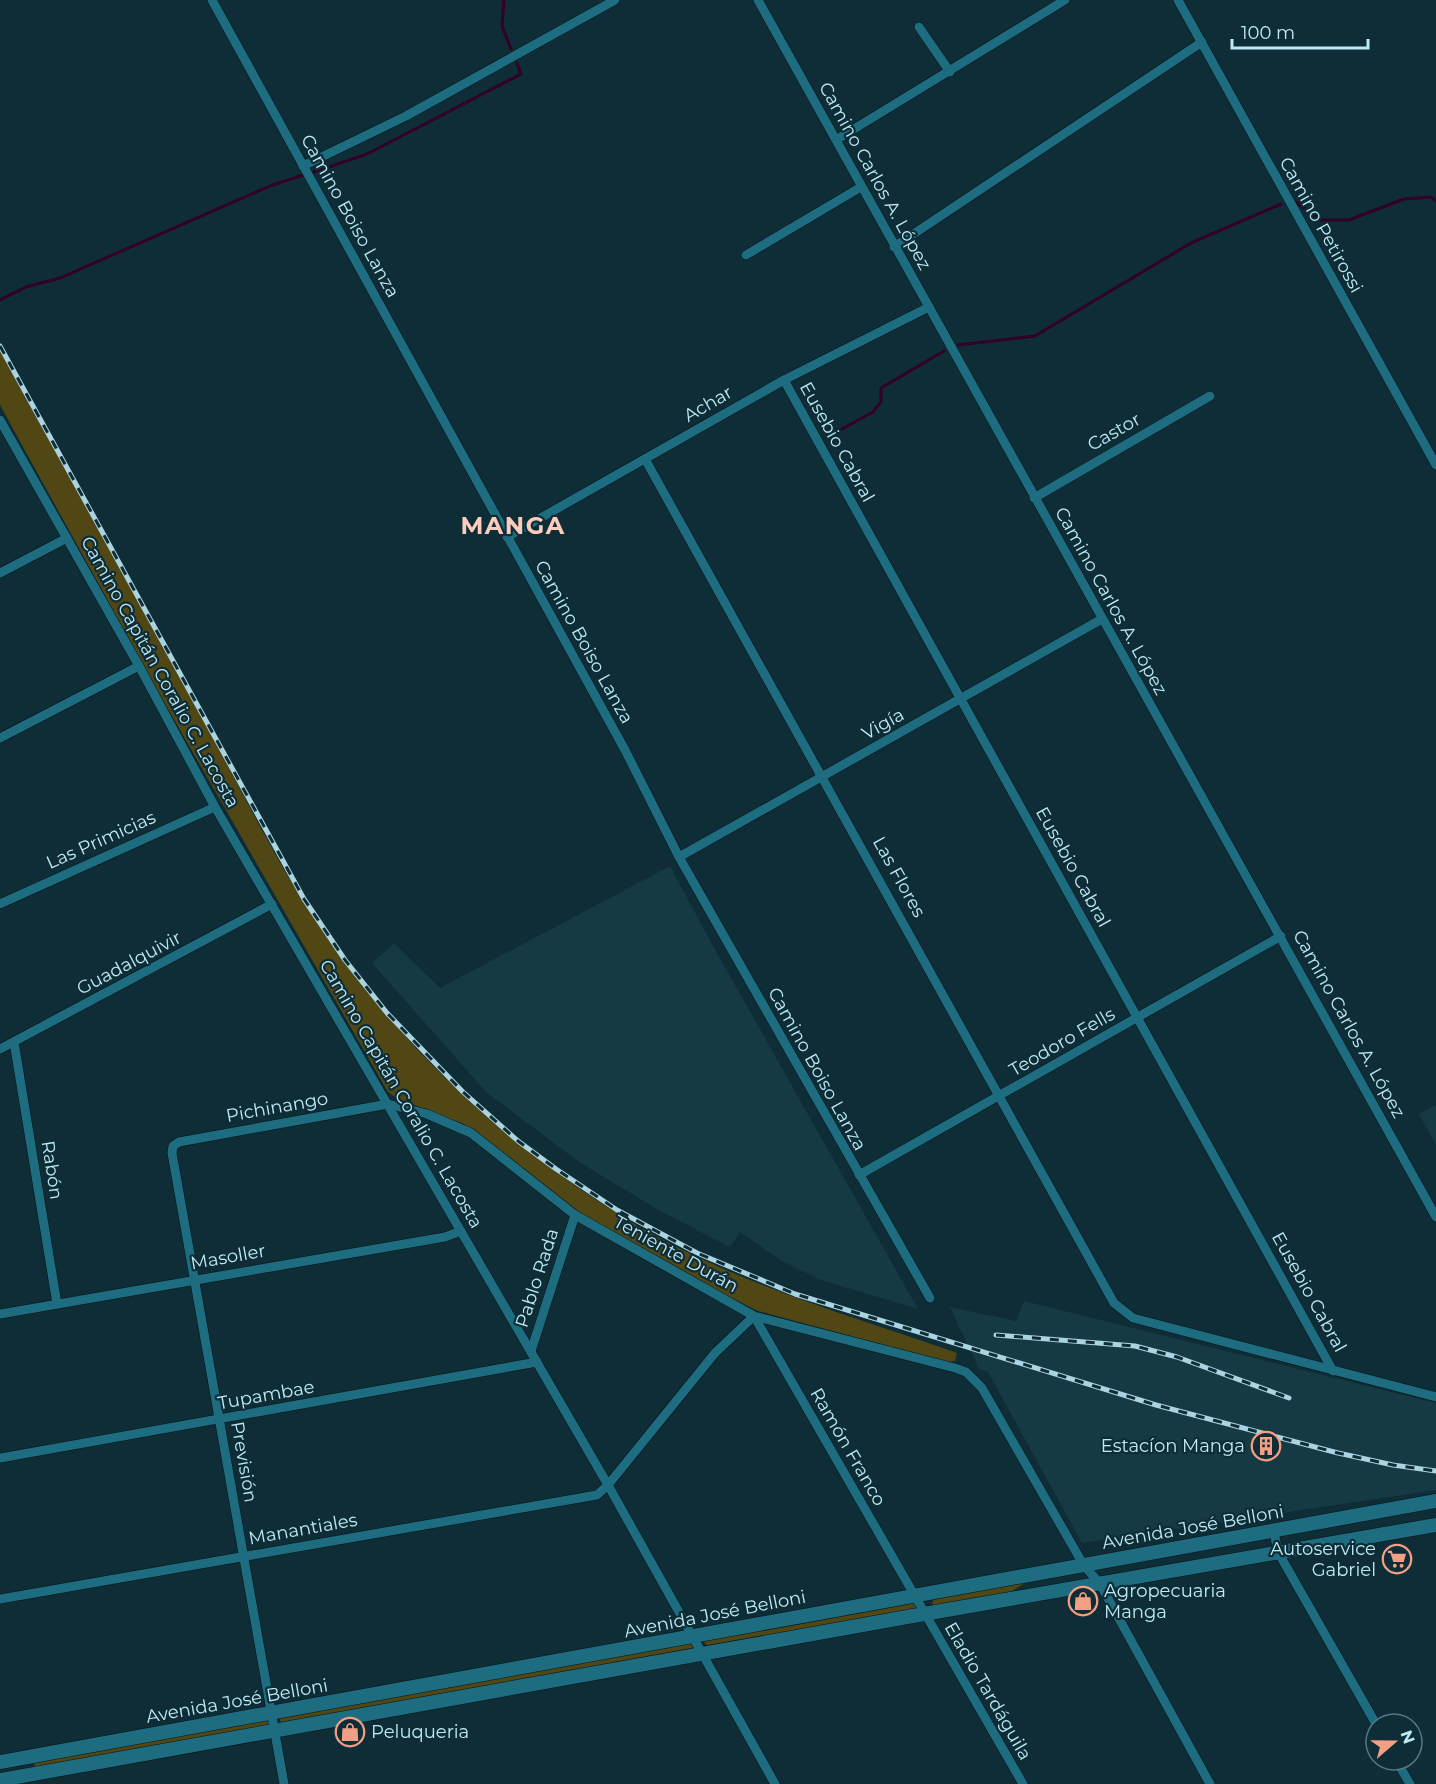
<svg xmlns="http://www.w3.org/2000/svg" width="1436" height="1784" font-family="Montserrat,sans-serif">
<rect width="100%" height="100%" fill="#0e2d36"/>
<!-- built -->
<g fill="#163a43">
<polygon points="670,866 713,946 918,1309 821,1280 782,1261 740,1232 730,1247 662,1212 579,1162 486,1092 372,963 394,943 440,988"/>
<polygon points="1436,1105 1436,1145 1419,1114"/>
<polygon points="1024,1301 1436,1403 1436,1490 1082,1543 988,1372 979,1369 950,1307 1016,1321"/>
</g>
<!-- green -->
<g fill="#514715">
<path d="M 0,351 C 67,471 133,592 200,713 C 232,772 262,834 297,891 C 380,1027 492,1137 628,1220 C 730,1282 846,1314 957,1353 L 955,1361 L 947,1362 L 758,1311 L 679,1271 L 584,1216 L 464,1124 L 396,1098 L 388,1092 L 157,690 L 0,405 Z"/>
<polygon points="1028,1581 1006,1595 933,1606 932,1603 935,1597"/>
<polygon points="915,1601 918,1608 708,1648 704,1642 706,1638"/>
<polygon points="692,1641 694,1649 281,1723 279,1716"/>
<polygon points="268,1717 272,1725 35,1768 34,1761"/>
</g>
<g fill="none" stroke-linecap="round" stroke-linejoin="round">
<!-- stream -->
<g stroke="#330028" stroke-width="3">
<polyline points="504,0 502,26 511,49"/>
<polyline points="314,172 367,154 521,74 517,63"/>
<polyline points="1296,202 1320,220 1349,220 1404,199 1431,197 1436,201"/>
<polyline points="0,300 26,287 60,278 270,186 303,175"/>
<polyline points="958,345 1035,336 1191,243 1281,204"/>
<polyline points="831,435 873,412 881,402 881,388 944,351"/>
</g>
<!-- street casing -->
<g stroke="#071317" stroke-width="10">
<g id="street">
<polyline points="212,0 625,750 679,857 930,1298"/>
<polyline points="758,0 1436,1217"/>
<polyline points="1178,0 1436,465"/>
<polyline points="919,27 950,72"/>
<polyline points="836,140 1065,0"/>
<polyline points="303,166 406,116 615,0"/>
<polyline points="894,247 1202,42"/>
<polyline points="746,255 861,187"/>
<polyline points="784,380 1333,1371"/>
<polyline points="0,420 139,666 215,807 608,1485 775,1784"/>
<polyline points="645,459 1114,1303 1133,1318 1436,1397"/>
<polyline points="1034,498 1210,396"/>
<polyline points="507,537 784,380 929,307"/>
<polyline points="0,573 67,538"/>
<polyline points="0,738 139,666"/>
<polyline points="679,857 1102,619"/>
<polyline points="0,904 215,807"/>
<polyline points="14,1042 57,1304"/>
<polyline points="0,1049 272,904"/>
<polyline points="859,1175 1281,936"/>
<polyline points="0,1314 445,1237 461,1231"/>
<polyline points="531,1351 575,1215"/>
<polyline points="0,1458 537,1362"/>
<polyline points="1274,1532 1278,1552 1376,1724"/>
<polyline points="0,1599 597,1495 608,1485 715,1353 754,1316 1023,1784"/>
<polyline points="1396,1760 1410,1784"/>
<polyline points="284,1784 172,1153 173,1146 179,1142 388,1104 427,1114 471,1133 575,1215 754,1316 955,1368 966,1372 982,1388 1083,1564 1100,1584 1210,1784"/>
</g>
</g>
<!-- secondary casing -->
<g stroke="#071317" stroke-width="15">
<g id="secondary">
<polyline points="0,1762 1436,1501"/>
<polyline points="0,1780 924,1614 1436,1525"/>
</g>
</g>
<!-- street -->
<use href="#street" stroke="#1d6c80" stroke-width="9"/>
<!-- secondary -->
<use href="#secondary" stroke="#1d6c80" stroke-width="14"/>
<!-- rail casing -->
<g stroke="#aad4e1" stroke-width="5">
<g id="rail">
<polyline points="0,346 304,899 345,960 387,1013 463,1092 518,1141 556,1169 617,1210 697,1253 795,1294 1156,1405 1338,1453 1393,1465 1436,1471"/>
<polyline points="996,1335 1135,1346 1177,1357 1289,1398"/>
</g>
</g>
<!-- rail -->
<use href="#rail" stroke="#0e2d36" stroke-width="3" stroke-dasharray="9" stroke-linecap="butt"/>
</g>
<!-- icons -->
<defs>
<g id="building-ring" transform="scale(1.5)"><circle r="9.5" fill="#0e2d36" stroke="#f39f84" stroke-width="1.5"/><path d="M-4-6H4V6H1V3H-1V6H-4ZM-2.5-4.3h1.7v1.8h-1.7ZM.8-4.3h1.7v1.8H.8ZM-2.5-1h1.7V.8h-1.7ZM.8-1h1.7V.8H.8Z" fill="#f39f84"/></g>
<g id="supermarket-ring" transform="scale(1.5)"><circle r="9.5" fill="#0e2d36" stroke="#f39f84" stroke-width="1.5"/><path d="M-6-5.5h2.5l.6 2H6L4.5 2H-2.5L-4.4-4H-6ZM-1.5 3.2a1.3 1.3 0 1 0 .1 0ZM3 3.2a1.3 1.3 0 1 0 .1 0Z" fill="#f39f84"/></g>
<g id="shop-ring" transform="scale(1.5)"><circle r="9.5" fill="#0e2d36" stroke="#f39f84" stroke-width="1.5"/><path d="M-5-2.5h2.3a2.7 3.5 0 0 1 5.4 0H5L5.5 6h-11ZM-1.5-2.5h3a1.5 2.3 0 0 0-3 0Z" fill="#f39f84"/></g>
</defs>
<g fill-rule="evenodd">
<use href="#building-ring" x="1266" y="1446"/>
<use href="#supermarket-ring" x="1397" y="1559"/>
<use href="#shop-ring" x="1083" y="1601"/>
<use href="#shop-ring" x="350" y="1732"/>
</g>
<g text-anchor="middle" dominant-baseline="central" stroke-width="4.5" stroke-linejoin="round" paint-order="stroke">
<!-- street labels -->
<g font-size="18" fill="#beeaf7" stroke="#0e2d36">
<text transform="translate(875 176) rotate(61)">Camino Carlos A. López</text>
<text transform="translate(350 216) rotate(61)">Camino Boiso Lanza</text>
<text transform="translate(1321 225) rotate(61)">Camino Petirossi</text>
<text transform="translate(708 404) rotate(-30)">Achar</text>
<text transform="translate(1114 432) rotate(-30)">Castor</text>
<text transform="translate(837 442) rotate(61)">Eusebio Cabral</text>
<text transform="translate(1111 601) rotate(61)">Camino Carlos A. López</text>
<text transform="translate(584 642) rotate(61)">Camino Boiso Lanza</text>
<text transform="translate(160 672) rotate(61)">Camino Capitán Coralio C. Lacosta</text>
<text transform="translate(883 724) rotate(-29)">Vigía</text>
<text transform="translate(101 840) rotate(-24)">Las Primicias</text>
<text transform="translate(1073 867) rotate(61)">Eusebio Cabral</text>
<text transform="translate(899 877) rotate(61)">Las Flores</text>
<text transform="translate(129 963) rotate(-28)">Guadalquivir</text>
<text transform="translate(1349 1024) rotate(61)">Camino Carlos A. López</text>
<text transform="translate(1062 1042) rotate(-30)">Teodoro Fells</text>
<text transform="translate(817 1069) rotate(61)">Camino Boiso Lanza</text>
<text transform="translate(401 1094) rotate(60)">Camino Capitán Coralio C. Lacosta</text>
<text transform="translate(277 1107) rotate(-10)">Pichinango</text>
<text transform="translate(52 1170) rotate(81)">Rabón</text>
<text transform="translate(676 1254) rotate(29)">Teniente Durán</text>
<text transform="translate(228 1257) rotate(-10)">Masoller</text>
<text transform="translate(537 1278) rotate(-72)">Pablo Rada</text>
<text transform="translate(1309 1292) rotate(61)">Eusebio Cabral</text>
<text transform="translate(266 1395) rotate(-10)">Tupambae</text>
<text transform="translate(848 1447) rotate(60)">Ramón Franco</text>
<text transform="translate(244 1462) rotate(80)">Previsión</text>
<text transform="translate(1193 1527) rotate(-10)">Avenida José Belloni</text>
<text transform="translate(303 1529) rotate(-10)">Manantiales</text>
<text transform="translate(715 1614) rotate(-11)">Avenida José Belloni</text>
<text transform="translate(988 1691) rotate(60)">Eladio Tardáguila</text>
<text transform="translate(237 1701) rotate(-10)">Avenida José Belloni</text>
</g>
<!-- poi labels -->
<g font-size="18" fill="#beeaf7" stroke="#0e2d36" text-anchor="end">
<text x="1245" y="1446">Estacíon Manga</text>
<text x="1376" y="1549">Autoservice<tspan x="1376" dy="21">Gabriel</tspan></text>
<text x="1104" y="1591" text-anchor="start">Agropecuaria<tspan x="1104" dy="21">Manga</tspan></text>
<text x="371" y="1732" text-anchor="start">Peluqueria</text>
</g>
<!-- district labels -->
<g font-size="24" font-weight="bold" letter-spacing="1.5" fill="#fdccbc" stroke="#0e2d36">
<text x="513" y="525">MANGA</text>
</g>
</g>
<!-- north arrow -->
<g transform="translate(1394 1742) rotate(70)"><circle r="28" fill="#0e2d36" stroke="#547983" stroke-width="1.5"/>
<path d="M0-4.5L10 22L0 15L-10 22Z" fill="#f39f84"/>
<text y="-9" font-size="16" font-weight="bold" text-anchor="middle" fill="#beeaf7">N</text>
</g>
<!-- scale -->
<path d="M1232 39v9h136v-9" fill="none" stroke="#beeaf7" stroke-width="3"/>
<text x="1241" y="39" font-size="18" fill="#beeaf7" stroke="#0e2d36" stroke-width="4.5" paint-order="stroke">100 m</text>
</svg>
